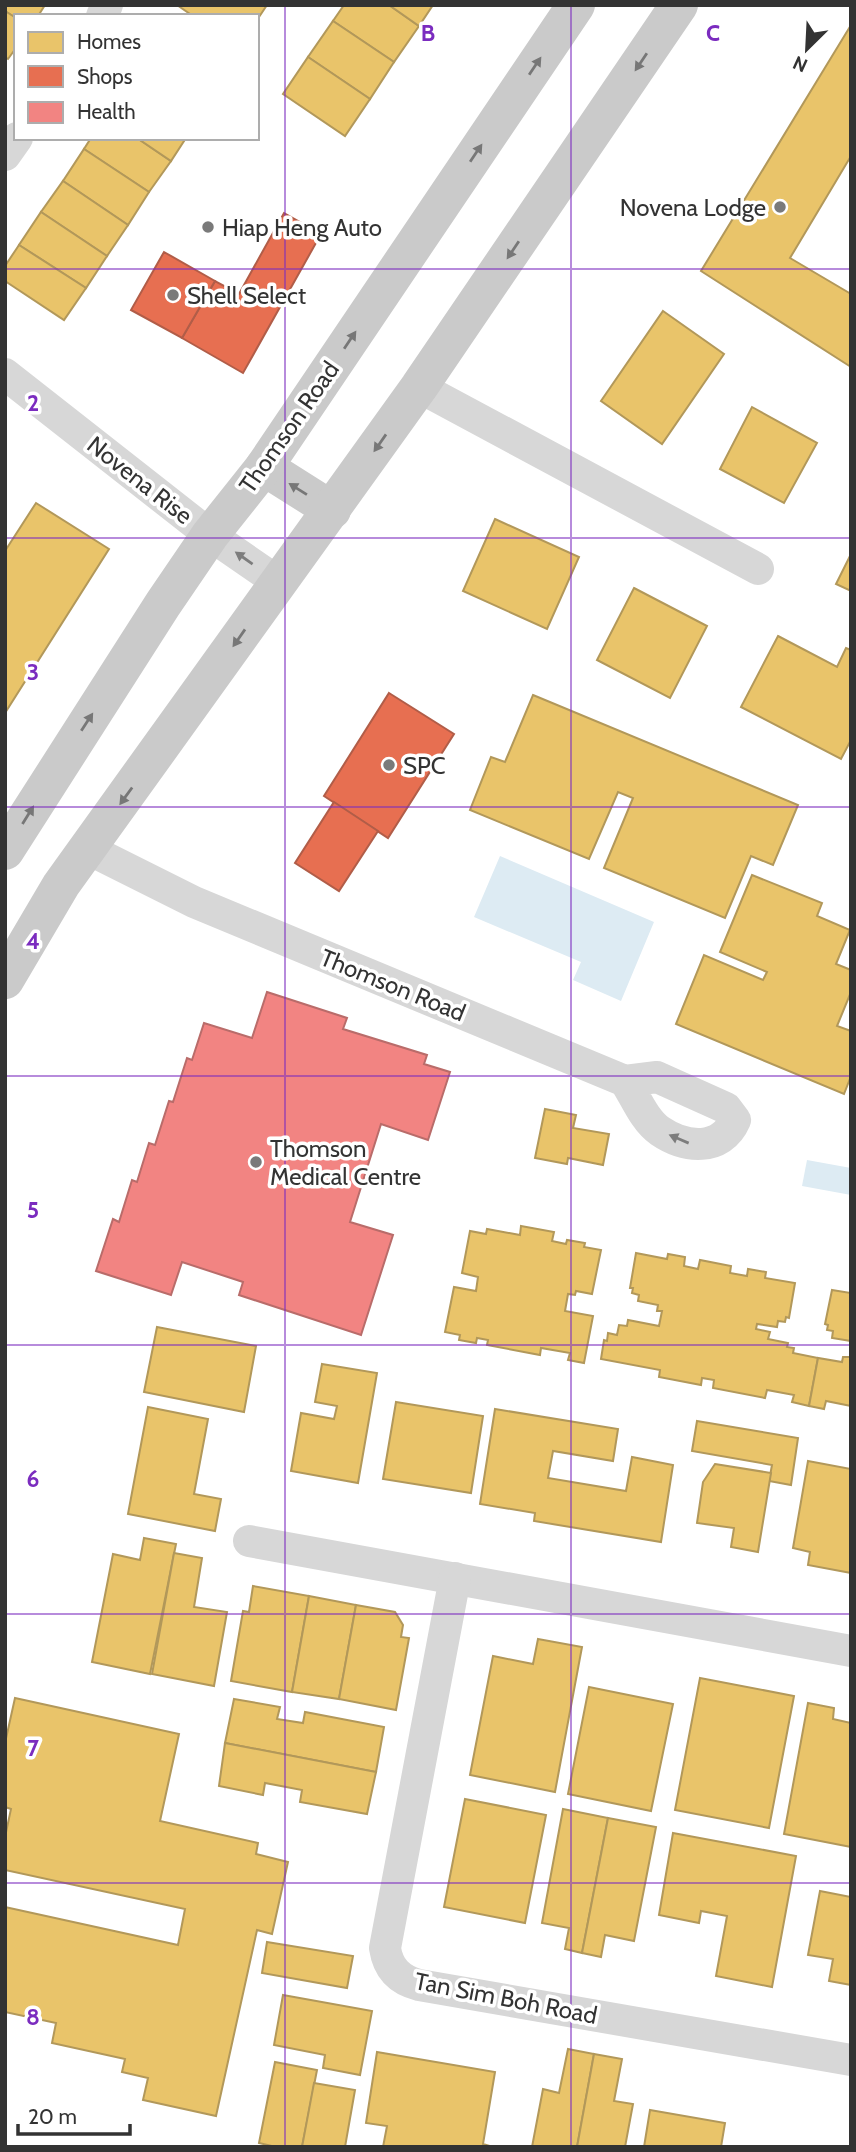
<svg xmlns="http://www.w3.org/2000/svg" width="856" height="2152" font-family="Cabin,sans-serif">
<rect width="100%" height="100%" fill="#fff"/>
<!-- water -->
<g fill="#ddebf3">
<polygon points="500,856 654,922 621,1001 573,980 581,962 474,917"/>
<polygon points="807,1160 851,1168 851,1195 802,1186"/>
</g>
<!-- homes -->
<g fill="#e9c46a" stroke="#b2985a" stroke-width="2">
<polygon points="5,5 45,5 38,16 16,16 16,18 5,11"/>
<polygon points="177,5 267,5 257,20 257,16 193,16"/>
<polygon points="344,5 389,5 419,26 394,62 333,21"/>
<polygon points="389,5 433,5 419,26"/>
<polygon points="5,11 16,18 16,48 8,59 5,57"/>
<polygon points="333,21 394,62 370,99 308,57"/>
<polygon points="851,25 851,156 790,258 851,294 851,367 701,271"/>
<polygon points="308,57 370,99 345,136 283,94"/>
<polygon points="91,138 137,138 171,161 149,192 84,149"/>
<polygon points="137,138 186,138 171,161"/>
<polygon points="84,149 149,192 128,225 63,181"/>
<polygon points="63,181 128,225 107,256 41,212"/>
<polygon points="41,212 107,256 86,288 19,245"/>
<polygon points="19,245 86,288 64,320 5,281 5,266"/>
<polygon points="663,311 724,354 662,444 601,401"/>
<polygon points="752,407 817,443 784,503 720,469"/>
<polygon points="36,503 109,549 5,713 5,551"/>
<polygon points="495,519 579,557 547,629 463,591"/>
<polygon points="851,554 851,591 836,584"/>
<polygon points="634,588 707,626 670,698 597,660"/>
<polygon points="778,636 837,667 846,648 851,650 851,740 841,759 741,707"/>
<polygon points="533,695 798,805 773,865 751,856 725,918 604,868 633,798 618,792 589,859 470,810 491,757 505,762"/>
<polygon points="752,875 822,903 817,916 850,930 836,964 851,970 851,992 837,1026 851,1031 851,1076 844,1094 676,1024 704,955 763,980 767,972 720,952"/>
<polygon points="545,1109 576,1115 573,1128 609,1134 603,1165 568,1158 567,1164 535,1158"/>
<polygon points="521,1226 554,1232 552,1241 566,1244 567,1240 585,1243 584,1247 601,1250 592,1294 576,1291 575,1295 568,1294 565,1311 593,1316 584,1363 568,1360 570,1353 541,1348 540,1355 487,1345 488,1340 477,1338 476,1343 459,1340 460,1335 445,1332 454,1287 476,1291 478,1277 462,1273 470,1231 486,1234 487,1229 520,1235"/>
<polygon points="636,1253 667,1259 668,1254 685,1257 684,1266 698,1269 700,1260 731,1266 730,1273 747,1276 748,1269 766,1272 765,1278 795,1283 789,1318 786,1317 785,1322 778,1321 777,1327 757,1324 756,1329 770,1332 768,1339 788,1343 787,1347 794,1348 793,1353 818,1358 809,1406 792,1402 794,1395 767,1390 765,1398 713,1388 714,1380 702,1378 701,1385 659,1377 660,1370 601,1359 604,1340 607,1341 608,1333 617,1335 619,1325 627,1326 628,1320 659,1326 662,1311 657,1311 658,1305 638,1301 639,1295 632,1293 633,1288 630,1288"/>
<polygon points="832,1290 851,1293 851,1341 832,1338 833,1331 827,1330 828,1325 825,1324"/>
<polygon points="157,1327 256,1346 244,1412 144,1392"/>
<polygon points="843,1357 851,1357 851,1406 826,1401 824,1409 809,1406 818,1358 842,1362"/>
<polygon points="322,1364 377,1373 358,1483 291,1471 301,1413 334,1419 337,1406 315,1402"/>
<polygon points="396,1402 483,1416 471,1493 383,1479"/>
<polygon points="148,1407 208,1419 194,1494 221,1499 215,1531 128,1514"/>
<polygon points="495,1409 618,1429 613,1461 553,1451 548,1478 626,1491 632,1457 673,1465 661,1542 534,1521 535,1513 480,1504"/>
<polygon points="697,1421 798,1438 791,1485 769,1481 772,1465 692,1451"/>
<polygon points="808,1461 851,1469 851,1573 808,1565 810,1552 793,1548"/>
<polygon points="715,1464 771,1473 758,1552 731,1547 734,1528 697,1523 703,1482"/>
<polygon points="144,1538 176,1544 150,1674 92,1662 113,1554 140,1560"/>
<polygon points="174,1553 202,1558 194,1607 227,1612 214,1686 152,1674"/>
<polygon points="253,1586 309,1596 292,1692 231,1681 243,1611 249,1612"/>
<polygon points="309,1596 356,1605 339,1699 292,1692"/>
<polygon points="356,1605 395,1612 403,1625 401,1637 409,1638 396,1710 339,1699"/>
<polygon points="538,1639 582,1647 555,1792 470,1775 493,1656 533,1664"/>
<polygon points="700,1678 794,1696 769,1828 675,1810"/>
<polygon points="589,1687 673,1704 651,1811 568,1794"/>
<polygon points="15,1698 179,1734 160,1821 258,1843 256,1854 288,1862 272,1934 257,1930 216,2116 143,2100 148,2078 122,2072 125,2059 52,2043 56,2023 5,2012 5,1907 178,1945 185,1909 5,1870 5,1837 11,1809 5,1807 5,1743"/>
<polygon points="234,1699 280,1707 277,1719 303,1723 305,1712 384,1727 376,1772 225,1743"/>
<polygon points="808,1703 834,1708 833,1719 851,1723 851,1847 784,1834"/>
<polygon points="225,1743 376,1772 367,1814 300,1802 302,1790 265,1783 263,1795 219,1786"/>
<polygon points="465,1799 546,1815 525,1923 444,1907"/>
<polygon points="563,1809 608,1818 582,1953 565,1949 569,1928 542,1923"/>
<polygon points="608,1818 656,1827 634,1941 605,1935 601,1957 582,1953"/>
<polygon points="673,1833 796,1856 772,1987 716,1976 727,1916 701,1911 699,1923 659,1915"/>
<polygon points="820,1891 851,1897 851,1985 829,1981 833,1959 808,1955"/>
<polygon points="267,1942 353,1956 347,1988 262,1973"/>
<polygon points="283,1995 372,2011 360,2075 323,2068 325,2055 274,2045"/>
<polygon points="568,2049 594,2054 577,2147 532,2147 543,2089 559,2093"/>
<polygon points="377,2052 495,2072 483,2144 493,2147 383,2147 387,2126 366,2123"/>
<polygon points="594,2054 622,2059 614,2101 633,2104 625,2147 577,2147"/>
<polygon points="275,2062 317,2070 302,2147 276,2147 259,2143"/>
<polygon points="314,2083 355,2090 345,2147 302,2147"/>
<polygon points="650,2110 725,2123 721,2147 644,2147"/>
</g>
<!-- shops -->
<g fill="#e76f51" stroke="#b15d48" stroke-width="2">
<polygon points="284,213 321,234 243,373 182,338 215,281 239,294"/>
<polygon points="164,252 215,281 182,338 131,310"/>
<polygon points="389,693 454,734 388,838 324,796"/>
<polygon points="334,802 378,831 339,891 295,863"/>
</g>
<!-- health -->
<polygon fill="#f28482" stroke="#b96c6a" stroke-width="2" points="267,992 347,1018 343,1029 427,1055 424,1064 450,1072 428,1140 381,1124 350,1222 393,1235 361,1335 239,1295 243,1282 182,1262 171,1295 96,1271 113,1219 119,1222 132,1180 137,1182 149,1143 155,1145 169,1101 173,1102 187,1058 192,1060 204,1023 252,1038"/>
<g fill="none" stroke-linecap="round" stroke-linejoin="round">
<!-- minor -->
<g stroke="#d7d7d7" stroke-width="32">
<polyline points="102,16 107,5"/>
<polyline points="5,155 17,138"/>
<polyline points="5,374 210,535 278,582"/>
<polyline points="419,387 758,569"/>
<path d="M 88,849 L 194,902 L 625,1081 L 657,1077 L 726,1108 L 735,1120 C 721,1152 685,1148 660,1131 C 644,1120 635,1096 625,1081"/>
<polyline points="249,1541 851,1651"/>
<path d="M 455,1578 L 385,1948 C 388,1968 399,1980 419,1985 L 851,2060"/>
</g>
<!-- primary -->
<g stroke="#cacaca" stroke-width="38">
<polyline points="264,467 332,510"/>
<polyline points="5,851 163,604 210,535 264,467 576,5"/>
<polyline points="5,980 61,885 419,387 679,5"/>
</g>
</g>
<!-- one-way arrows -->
<defs><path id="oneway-solid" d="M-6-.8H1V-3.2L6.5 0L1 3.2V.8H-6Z" transform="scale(1.75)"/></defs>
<g fill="#777">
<use href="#oneway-solid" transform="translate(641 62) rotate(124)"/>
<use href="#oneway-solid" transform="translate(535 66) rotate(-56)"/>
<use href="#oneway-solid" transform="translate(476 153) rotate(-56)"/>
<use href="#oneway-solid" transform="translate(513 250) rotate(124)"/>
<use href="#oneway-solid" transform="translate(350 340) rotate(-56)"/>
<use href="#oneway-solid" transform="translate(380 443) rotate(125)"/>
<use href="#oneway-solid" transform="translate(298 489) rotate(-148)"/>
<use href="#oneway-solid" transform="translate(239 638) rotate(125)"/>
<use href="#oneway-solid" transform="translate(87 722) rotate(-57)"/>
<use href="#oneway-solid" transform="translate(126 796) rotate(126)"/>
<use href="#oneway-solid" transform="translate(28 815) rotate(-58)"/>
</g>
<g fill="#7d7d7d">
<use href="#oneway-solid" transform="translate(244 558) rotate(-145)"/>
<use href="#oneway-solid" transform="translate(679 1139) rotate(-157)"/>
</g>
<!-- grid -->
<path fill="none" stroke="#7b2cbf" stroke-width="2" stroke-opacity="0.55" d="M 285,5 L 285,2147M 571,5 L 571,2147M 5,269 L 851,269M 5,538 L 851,538M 5,807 L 851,807M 5,1076 L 851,1076M 5,1345 L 851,1345M 5,1614 L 851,1614M 5,1883 L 851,1883"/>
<!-- markers -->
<g fill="#7a7a7a" stroke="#fff" stroke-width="2.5">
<circle cx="780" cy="207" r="7"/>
<circle cx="208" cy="227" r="7"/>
<circle cx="173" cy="295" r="7"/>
<circle cx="389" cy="765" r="7"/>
<circle cx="256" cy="1162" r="7"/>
</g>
<g text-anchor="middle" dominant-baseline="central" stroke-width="7" stroke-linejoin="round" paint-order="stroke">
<!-- poi labels -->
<g font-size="24" fill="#333" stroke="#fff" text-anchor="start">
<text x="766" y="207" text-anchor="end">Novena Lodge</text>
<text x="222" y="227">Hiap Heng Auto</text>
<text x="187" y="295">Shell Select</text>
<text x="403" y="765">SPC</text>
<text x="270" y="1148">Thomson<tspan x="270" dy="28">Medical Centre</tspan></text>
</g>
<!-- street labels -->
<g font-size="24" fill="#333" stroke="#fff">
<text transform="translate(289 427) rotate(-55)">Thomson Road</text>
<text transform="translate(140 480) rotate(38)">Novena Rise</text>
<text transform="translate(393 985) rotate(22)">Thomson Road</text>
<text transform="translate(506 1998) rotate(11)">Tan Sim Boh Road</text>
</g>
</g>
<g font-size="23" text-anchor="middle" font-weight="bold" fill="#7b2cbf" stroke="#fff" stroke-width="7" stroke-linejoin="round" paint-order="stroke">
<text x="428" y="41">B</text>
<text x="713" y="41">C</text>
<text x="33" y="411">2</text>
<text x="33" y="680">3</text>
<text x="33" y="949">4</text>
<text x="33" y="1218">5</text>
<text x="33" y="1487">6</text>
<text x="33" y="1756">7</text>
<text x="33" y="2025">8</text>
</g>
<!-- border -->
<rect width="856" height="2152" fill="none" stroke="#333333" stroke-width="14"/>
<!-- legend -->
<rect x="14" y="14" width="245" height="126" fill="#ffffff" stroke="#adadad" stroke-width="2"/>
<rect x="28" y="32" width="35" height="21" fill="#e9c46a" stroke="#adadad" stroke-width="2"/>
<text x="77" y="49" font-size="21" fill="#333333">Homes</text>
<rect x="28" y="66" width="35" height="21" fill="#e76f51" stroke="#adadad" stroke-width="2"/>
<text x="77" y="84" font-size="21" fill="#333333">Shops</text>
<rect x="28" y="102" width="35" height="21" fill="#f28482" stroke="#adadad" stroke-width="2"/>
<text x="77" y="119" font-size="21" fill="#333333">Health</text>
<!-- north arrow -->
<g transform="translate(807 49) rotate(204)" stroke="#ffffff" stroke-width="5" paint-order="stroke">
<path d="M0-5L12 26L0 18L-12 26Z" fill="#333333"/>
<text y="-10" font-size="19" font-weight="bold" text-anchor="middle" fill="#333333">N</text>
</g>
<!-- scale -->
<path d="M18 2124v10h112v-10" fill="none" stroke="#333333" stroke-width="3.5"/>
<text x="28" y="2124" font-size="21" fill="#333333" stroke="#ffffff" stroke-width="5" paint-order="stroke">20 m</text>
</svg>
